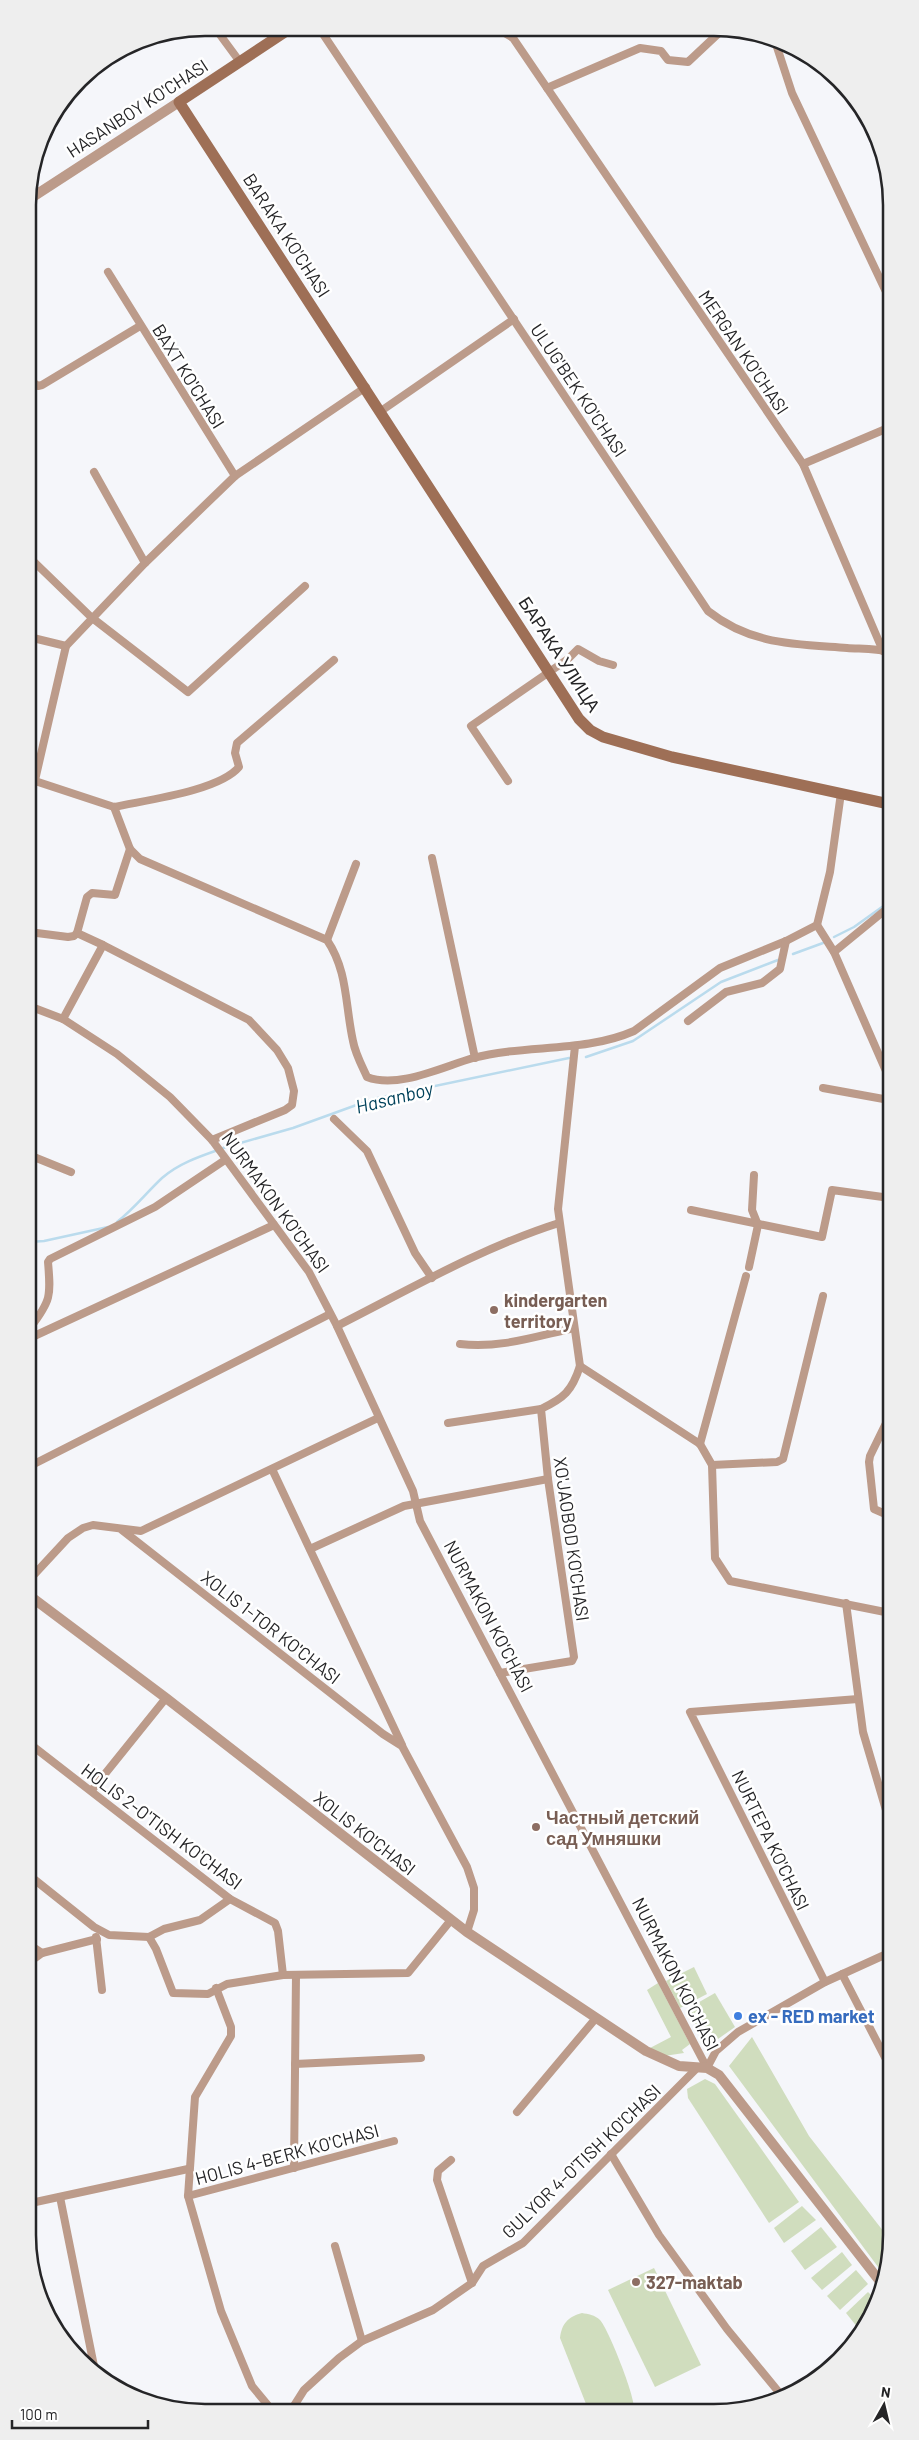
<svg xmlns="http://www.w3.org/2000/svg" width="919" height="2440" font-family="Barlow,sans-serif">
<rect width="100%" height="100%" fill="#f5f6fa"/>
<!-- green -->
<g fill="#d0ddbe">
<polygon points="694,1967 707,1994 680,2008 666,1981"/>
<polygon points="658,1983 690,2044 682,2050 684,2053 664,2056 650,2048 671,2037 647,1990"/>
<polygon points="715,1993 735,2027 708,2046 687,2009"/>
<polygon points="752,2037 809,2136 891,2241 884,2275 729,2066"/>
<polygon points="705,2079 715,2084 799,2202 769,2223 688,2098 687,2089"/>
<polygon points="802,2206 816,2220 784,2243 774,2228"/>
<polygon points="821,2227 837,2247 805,2270 791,2251"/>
<polygon points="842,2252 852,2265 822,2290 811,2278"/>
<polygon points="654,2268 701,2365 655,2387 608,2290"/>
<polygon points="856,2270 868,2284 840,2310 827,2296"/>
<polygon points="868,2292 878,2302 867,2321 858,2328 846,2313"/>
<path d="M 582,2313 C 588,2314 595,2315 600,2320 C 608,2328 636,2398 634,2409 L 588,2409 L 560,2338 C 562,2323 568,2317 582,2313 Z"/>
</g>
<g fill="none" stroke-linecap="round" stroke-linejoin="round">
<!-- stream -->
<g stroke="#badbed" stroke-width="2.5">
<polyline points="834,937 854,927 889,902"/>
<polyline points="793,954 823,943"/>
<polyline points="586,1057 633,1041 721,982 778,960"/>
<polyline points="223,1148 293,1128 373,1099 569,1058"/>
<path d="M 117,1222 C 134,1209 146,1193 162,1178 C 178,1164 198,1157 218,1150"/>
<polyline points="29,1242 44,1241 108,1227"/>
</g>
<!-- minor -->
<g stroke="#bc9b8a" stroke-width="8">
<polyline points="215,28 240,62"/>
<path d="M 319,28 L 708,611 C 751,645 795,644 847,648 C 860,649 876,648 889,652"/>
<polyline points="498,29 513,38 803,464 883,651"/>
<polyline points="775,41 792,93 888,296"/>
<polyline points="547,88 640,48 661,51 668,60 688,62 721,31"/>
<polyline points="108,272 235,476"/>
<polyline points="28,378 38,386 42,385 140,326"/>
<polyline points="381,411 514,319"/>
<polyline points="803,464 888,428"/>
<polyline points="94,472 145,563"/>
<polyline points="28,556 91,617 188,692 305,586"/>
<polyline points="29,637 66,646"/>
<polyline points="29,779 114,807"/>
<polyline points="35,780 66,646 145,563 235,476 366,387"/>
<polyline points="508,781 471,726 568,659 578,649 599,661 613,665"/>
<path d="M 114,807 L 130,849 L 140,859 L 327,940 C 348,971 345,1005 353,1041 C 355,1053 362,1066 367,1077 C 398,1089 442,1067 473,1058 C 526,1044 584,1053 634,1031 L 720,968 L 786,941 L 817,925 L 830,872 L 841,793"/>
<path d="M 114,807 C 146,800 219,791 239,767 L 235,753 L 237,743 L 334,660"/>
<polyline points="432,858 475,1058"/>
<polyline points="817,925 834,952 889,1078"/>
<polyline points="29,932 68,937 74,936 77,933"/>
<polyline points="327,940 356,864"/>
<polyline points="103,945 249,1020 277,1050 288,1068 294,1091 292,1105 285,1110 212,1140"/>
<polyline points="834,952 889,907"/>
<polyline points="29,1006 63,1019 117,1054 170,1097 212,1140 309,1272 337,1326 413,1491 420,1521 707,2068"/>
<polyline points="63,1019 103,945 77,933 87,897 92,893 115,895 130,849"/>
<polyline points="688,1021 726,992 762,983 780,969 786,941"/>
<polyline points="823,1088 889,1100"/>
<polyline points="334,1119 367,1151 415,1253 432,1278"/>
<polyline points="29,1155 71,1172"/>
<polyline points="691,1210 822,1237 832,1190 890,1198"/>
<polyline points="749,1267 758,1225 752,1210 754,1175"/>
<path d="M 337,1326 C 408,1290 483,1247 559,1223"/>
<path d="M 30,1328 C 51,1301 51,1296 48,1262 L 50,1259 L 155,1207 L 225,1160"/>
<polyline points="30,1338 274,1225"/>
<path d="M 460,1344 C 499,1349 537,1336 574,1328"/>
<polyline points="580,1366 700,1444 712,1465 715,1558 730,1581 890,1613"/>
<polyline points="890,1415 870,1456 869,1462 874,1509 890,1516"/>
<polyline points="448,1423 541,1409"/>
<polyline points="700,1444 746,1276"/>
<polyline points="712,1465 777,1462 783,1459 823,1296"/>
<polyline points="30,1466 330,1314"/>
<polyline points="272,1469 402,1745"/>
<polyline points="122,1530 383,1734 402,1746 467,1867 474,1888 474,1910 467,1932"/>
<polyline points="310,1549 404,1506 548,1479"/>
<polyline points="30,1579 68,1538 83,1528 93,1525 141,1531 378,1418"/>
<polyline points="846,1603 863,1732 891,1827"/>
<polyline points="30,1609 36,1600"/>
<path d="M 500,1673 L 572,1661 L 574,1657 L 548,1479 L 541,1409 C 564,1398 572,1391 580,1366 L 558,1209 L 575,1046"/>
<polyline points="30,1744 230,1899 275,1923 278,1931 283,1975"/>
<polyline points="92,1790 166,1698"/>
<polyline points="30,1876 94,1927 109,1935 149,1937 164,1929 200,1920 230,1899"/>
<polyline points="96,1937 102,1990"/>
<polyline points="149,1937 156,1949 173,1993 208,1994 227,1984 283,1975 408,1973 451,1920"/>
<polyline points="30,1945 42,1953 97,1939"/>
<polyline points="31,1961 42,1953"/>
<polyline points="842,1974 891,2069"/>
<polyline points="825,1982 690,1712 858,1699"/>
<polyline points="216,1988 231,2027 231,2036 195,2097 188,2196 221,2311 252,2386 271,2409"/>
<polyline points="31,1994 31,2009"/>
<polyline points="295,2064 421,2058"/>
<polyline points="707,2068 716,2051 738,2032 825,1982 891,1952"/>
<polyline points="517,2112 596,2018"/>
<polyline points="611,2154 659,2235 727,2329 782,2396"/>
<polyline points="451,2160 438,2171 437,2180 472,2283"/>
<polyline points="294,2168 296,1975"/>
<polyline points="188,2196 394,2141"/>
<polyline points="60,2197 95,2371"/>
<polyline points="31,2203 188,2169"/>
<polyline points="335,2246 362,2341"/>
<polyline points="292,2409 304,2390 339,2358 362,2341 433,2310 472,2283 483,2266 523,2243 697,2068"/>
</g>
<!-- tertiary -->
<g stroke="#bc9b8a" stroke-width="10">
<polyline points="28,200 179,102"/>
<polyline points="30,1596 166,1698 467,1932 646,2051 679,2066 707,2068 719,2075 882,2284"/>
</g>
<!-- secondary -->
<polyline stroke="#9e6f56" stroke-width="11" points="291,28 179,102 579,719 590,730 603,737 672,757 889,804"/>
</g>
<!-- markers -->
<g fill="#8d6e63" stroke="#fff" stroke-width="2">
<circle cx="494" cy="1310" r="5"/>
<circle cx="536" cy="1827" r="5"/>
<circle cx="636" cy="2282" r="5"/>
</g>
<circle fill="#3f7fe0" stroke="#fff" stroke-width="2" cx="738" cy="2016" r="5"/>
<g text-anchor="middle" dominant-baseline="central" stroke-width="5" stroke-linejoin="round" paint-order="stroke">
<!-- street labels -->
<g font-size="18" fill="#252527" stroke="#fff">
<text transform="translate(137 108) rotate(-33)">HASANBOY KO'CHASI</text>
<text transform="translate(287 235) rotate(57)">BARAKA KO'CHASI</text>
<text transform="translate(744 352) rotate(56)">MERGAN KO'CHASI</text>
<text transform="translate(189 376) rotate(58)">BAXT KO'CHASI</text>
<text transform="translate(579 390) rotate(56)">ULUG'BEK KO'CHASI</text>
<text transform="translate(560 654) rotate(57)">БАРАКА УЛИЦА</text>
<text transform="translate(276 1202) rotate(54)">NURMAKON KO'CHASI</text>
<text transform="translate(572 1539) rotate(82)">XO'JAOBOD KO'CHASI</text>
<text transform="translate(489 1616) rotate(62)">NURMAKON KO'CHASI</text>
<text transform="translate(271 1627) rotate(38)">XOLIS 1-TOR KO'CHASI</text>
<text transform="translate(162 1826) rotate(37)">HOLIS 2-O'TISH KO'CHASI</text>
<text transform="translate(365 1833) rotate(38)">XOLIS KO'CHASI</text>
<text transform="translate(771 1840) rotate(64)">NURTEPA KO'CHASI</text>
<text transform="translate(676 1974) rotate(63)">NURMAKON KO'CHASI</text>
<text transform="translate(287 2154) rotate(-15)">HOLIS 4-BERK KO'CHASI</text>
<text transform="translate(581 2161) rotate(-44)">GULYOR 4-O'TISH KO'CHASI</text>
</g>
<!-- education labels -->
<g font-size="18" font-weight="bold" fill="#785e54" stroke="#fff" text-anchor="start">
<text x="504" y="1300">kindergarten<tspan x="504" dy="21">territory</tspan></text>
<text x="546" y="1817">Частный детский<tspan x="546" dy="21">сад Умняшки</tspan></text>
<text x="646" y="2282">327-maktab</text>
</g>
<!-- shop labels -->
<g font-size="18" font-weight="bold" fill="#366cbe" stroke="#fff" text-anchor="start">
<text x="748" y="2016">ex - RED market</text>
</g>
<!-- water labels -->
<g font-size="19" font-style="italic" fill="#00425b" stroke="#fff">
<text transform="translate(394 1097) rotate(-14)">Hasanboy</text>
</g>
</g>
<!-- crop -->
<path d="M0 0H919V2440H0ZM205 36H714A169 169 0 0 1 883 205V2235A169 169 0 0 1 714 2404H205A169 169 0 0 1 36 2235V205A169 169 0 0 1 205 36Z" fill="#eee" fill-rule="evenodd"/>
<path fill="none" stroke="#252527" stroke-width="2.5" d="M205 36H714A169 169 0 0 1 883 205V2235A169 169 0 0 1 714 2404H205A169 169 0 0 1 36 2235V205A169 169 0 0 1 205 36Z"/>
<!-- north arrow -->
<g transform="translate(884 2405) rotate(8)" stroke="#ffffff" stroke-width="4" paint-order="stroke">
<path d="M0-4L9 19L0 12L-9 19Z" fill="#252527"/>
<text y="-8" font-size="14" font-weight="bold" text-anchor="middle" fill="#252527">N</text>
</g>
<!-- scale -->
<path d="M12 2420v8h136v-8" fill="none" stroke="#252527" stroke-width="2.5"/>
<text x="20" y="2420" font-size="15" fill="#252527" stroke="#ffffff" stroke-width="4" paint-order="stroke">100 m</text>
</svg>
